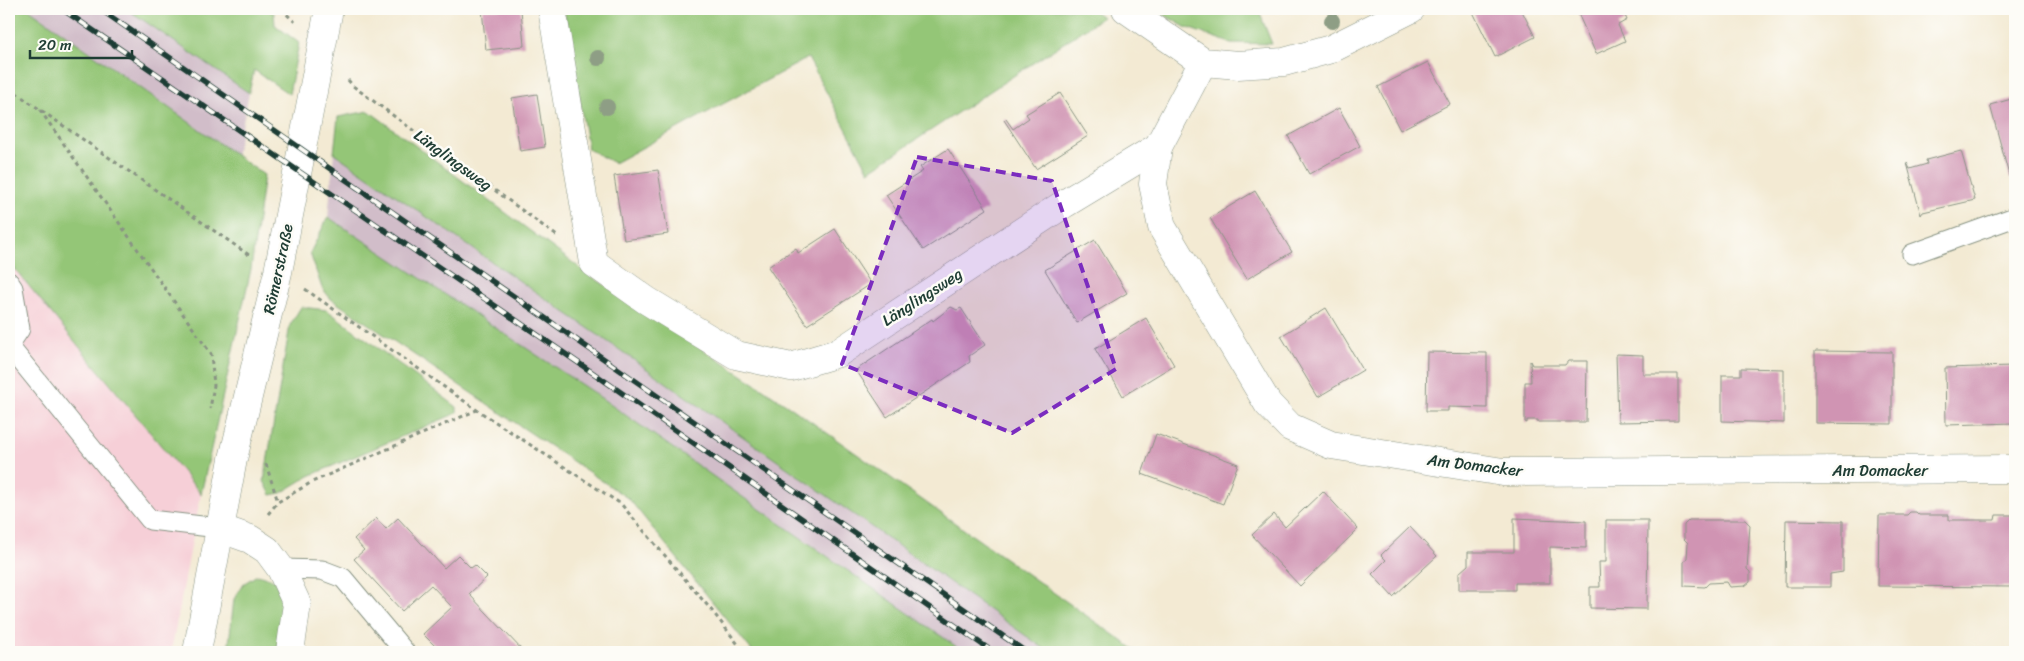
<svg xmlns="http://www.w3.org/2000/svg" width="2024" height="661" font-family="Sriracha,sans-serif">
<rect width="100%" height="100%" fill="#fdfcf7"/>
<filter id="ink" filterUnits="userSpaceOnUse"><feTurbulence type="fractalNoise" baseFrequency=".02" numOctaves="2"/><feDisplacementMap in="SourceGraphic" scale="10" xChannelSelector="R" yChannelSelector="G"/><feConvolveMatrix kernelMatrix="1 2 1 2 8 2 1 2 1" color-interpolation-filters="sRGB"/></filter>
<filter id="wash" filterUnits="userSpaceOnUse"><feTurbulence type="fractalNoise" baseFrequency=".0096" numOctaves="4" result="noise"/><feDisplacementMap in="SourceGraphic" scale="20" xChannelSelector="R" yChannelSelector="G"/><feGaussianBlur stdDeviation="1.12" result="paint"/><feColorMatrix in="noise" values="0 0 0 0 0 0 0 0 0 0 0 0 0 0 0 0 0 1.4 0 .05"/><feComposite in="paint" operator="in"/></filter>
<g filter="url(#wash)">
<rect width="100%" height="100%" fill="#f3ead3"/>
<!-- built -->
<polygon fill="#f6cfd7" points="9,262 201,494 171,652 9,652"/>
<!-- industrial -->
<g fill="#d1bdc9">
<polygon points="29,9 127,9 249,93 236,155"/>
<polygon points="334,153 617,348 1049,652 964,652 594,393 328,217"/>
</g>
<!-- green -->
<g fill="#94c677" stroke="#5a8256">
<polygon points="9,9 29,9 264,175 251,269 201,494 9,262"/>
<polygon points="127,9 266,9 274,13 275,25 299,43 289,94 254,70 249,93"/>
<polygon points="564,9 1090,9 1103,17 869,171 808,58 614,163 588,149"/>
<polygon points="1154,9 1258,9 1272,44 1230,43 1185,27"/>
<polygon points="369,111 588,274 786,404 1138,652 1049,652 617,348 334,153 338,117"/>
<polygon points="328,217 594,393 964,652 753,652 629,499 331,299 322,288 310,253"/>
<polygon points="301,307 327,310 457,407 457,413 309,476 281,493 271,495 264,481 290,325"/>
<polygon points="257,575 275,580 282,599 277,652 228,652 234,599 243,584"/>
</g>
<g id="blocks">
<!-- building -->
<g fill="#d094b3">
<polygon points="482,9 521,9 524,46 486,50"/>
<polygon points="1480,9 1521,9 1535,37 1495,57 1473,12"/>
<polygon points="1576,9 1622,9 1627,20 1618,25 1625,41 1596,54"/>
<polygon points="1428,62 1450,104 1400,130 1378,87"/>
<polygon points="1060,93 1088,136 1036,169 1004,120 1006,119 1013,129 1029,118 1026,114"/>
<polygon points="537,94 545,147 520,151 512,98"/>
<polygon points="2015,98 2015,178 2010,179 1990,105"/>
<polygon points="1339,108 1360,146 1309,174 1288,136"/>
<polygon points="948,149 987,209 923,250 886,195 923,171 920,167"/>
<polygon points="1961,151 1975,200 1923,212 1921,215 1907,163 1910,169 1927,164 1926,160"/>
<polygon points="658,170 668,234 624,240 614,176"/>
<polygon points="1255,191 1292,252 1247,279 1210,218"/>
<polygon points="835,229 871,284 807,325 768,267 796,248 798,253"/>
<polygon points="1095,240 1127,293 1077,323 1045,270"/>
<polygon points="951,307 957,310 961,308 985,345 969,356 970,362 887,417 856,370 932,319 933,321"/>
<polygon points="1326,308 1363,370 1318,397 1281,336"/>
<polygon points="1146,318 1174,365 1123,396 1095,349"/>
<polygon points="1815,351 1892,352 1892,424 1815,423"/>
<polygon points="1427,352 1487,353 1487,408 1448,407 1448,411 1426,411"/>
<polygon points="1616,354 1643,355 1643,374 1678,374 1678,421 1618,422"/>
<polygon points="2012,355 2015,355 2014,423 1946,425 1945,368 2012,366"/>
<polygon points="1530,361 1532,365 1565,365 1568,361 1587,361 1586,422 1538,422 1538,420 1527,420 1527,423 1525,422 1525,382 1531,382"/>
<polygon points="1741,368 1784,369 1784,423 1722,421 1722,375 1741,375"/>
<polygon points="1156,434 1238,464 1223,504 1142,474"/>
<polygon points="1323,491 1358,529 1300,586 1252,535 1274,514 1285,527"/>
<polygon points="1910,512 1916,512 1919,515 1949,515 1949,520 1995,520 1996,515 2015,515 2015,587 1878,586 1879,515 1907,515"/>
<polygon points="376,518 386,529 398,518 444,568 458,555 471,568 475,565 487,577 469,594 523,651 441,652 423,634 452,607 431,585 402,611 354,559 364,550 354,539"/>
<polygon points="1514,518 1586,521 1586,548 1550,547 1550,583 1515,583 1515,590 1459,590 1459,573 1468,565 1468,552 1514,552"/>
<polygon points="1606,520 1648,520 1647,609 1590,608 1590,587 1600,587 1599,562 1606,562"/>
<polygon points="1689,520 1745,520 1750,525 1747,569 1750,572 1750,582 1745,586 1730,587 1727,582 1709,583 1705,587 1684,586 1684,562 1687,558 1688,543 1684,539 1684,525"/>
<polygon points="1786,520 1843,521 1843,572 1830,574 1830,587 1785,587"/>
<polygon points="1410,527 1437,556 1393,597 1372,574 1386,560 1381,555"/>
</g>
</g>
</g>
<g filter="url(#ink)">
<use href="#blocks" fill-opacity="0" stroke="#899484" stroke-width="1"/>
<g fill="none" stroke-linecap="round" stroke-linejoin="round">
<!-- lane casing -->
<g stroke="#899484" stroke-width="21">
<g id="lane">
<polyline points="1912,254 2015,217"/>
<polyline points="9,282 13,288 20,329 9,345"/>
<polyline points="9,346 150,520 219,528"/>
<polyline points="281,569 322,570 343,578 405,652"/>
</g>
</g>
<!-- street casing -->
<g stroke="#899484" stroke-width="29">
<g id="street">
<polyline points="552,9 594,263 646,300 736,355 791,367 838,353 1064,204 1158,147 1203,62"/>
<polyline points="1126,9 1203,62 1238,65 1284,62 1331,49 1411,9"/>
<polyline points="1158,147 1153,184 1162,227 1268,404 1290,427 1331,445 1503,472 2015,469"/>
<polyline points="219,528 250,539 267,550 281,569 297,604 290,652"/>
</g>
</g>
<!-- secondary casing -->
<g stroke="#899484" stroke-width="29">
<polyline id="secondary" points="197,652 233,459 278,272 329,9"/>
</g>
<!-- path -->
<g stroke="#899484" stroke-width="3" stroke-dasharray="4 4" stroke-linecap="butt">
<polyline points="281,9 295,22"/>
<polyline points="348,80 353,86 557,236"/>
<polyline points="9,88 249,255"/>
<polyline points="40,110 211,354 214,385 210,409"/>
<polyline points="305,289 477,410 621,504 713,612 744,652"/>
<polyline points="266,464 278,502"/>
<polyline points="268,514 278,502 312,482 477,410"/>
</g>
<!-- lane -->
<use href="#lane" stroke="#fff" stroke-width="19"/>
<!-- street -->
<use href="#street" stroke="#fff" stroke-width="28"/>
<!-- secondary -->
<use href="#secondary" stroke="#fff" stroke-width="28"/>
<!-- rail casing -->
<g stroke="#1f3d34" stroke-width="5.5">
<g id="rail">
<polyline points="62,9 599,377 993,652"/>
<polyline points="100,9 1026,652"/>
</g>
</g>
<!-- rail -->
<use href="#rail" stroke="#fdfcf7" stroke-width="4" stroke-dasharray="11" stroke-linecap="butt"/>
</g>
<!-- trees -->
<g fill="#8e9e85">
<circle cx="1332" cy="21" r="8"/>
<circle cx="598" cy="58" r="8"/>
<circle cx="607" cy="107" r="8"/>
</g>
</g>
<!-- marked area -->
<path fill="#7b2cbf" fill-opacity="0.2" stroke="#7b2cbf" stroke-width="4" stroke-dasharray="10 6" stroke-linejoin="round" d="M 917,157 L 1052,181 L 1116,369 L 1012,433 L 842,364 Z"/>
<g text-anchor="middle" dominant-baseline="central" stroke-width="5" stroke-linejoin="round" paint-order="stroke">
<!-- street labels -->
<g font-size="16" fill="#1f3d34" stroke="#fdfcf7">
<text transform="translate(453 160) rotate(36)">Länglingsweg</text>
<text transform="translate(278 269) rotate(-78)">Römerstraße</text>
<text transform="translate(922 297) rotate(-33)">Länglingsweg</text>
<text transform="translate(1475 465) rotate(7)">Am Domacker</text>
<text x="1880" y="470">Am Domacker</text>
</g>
</g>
<!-- margin -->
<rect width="2024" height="661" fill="none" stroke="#fdfcf7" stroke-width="30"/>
<!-- scale -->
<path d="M30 50v8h102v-8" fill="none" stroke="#1f3d34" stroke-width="2.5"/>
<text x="38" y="50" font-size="15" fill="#1f3d34" stroke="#fdfcf7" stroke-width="4" paint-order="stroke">20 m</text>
</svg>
